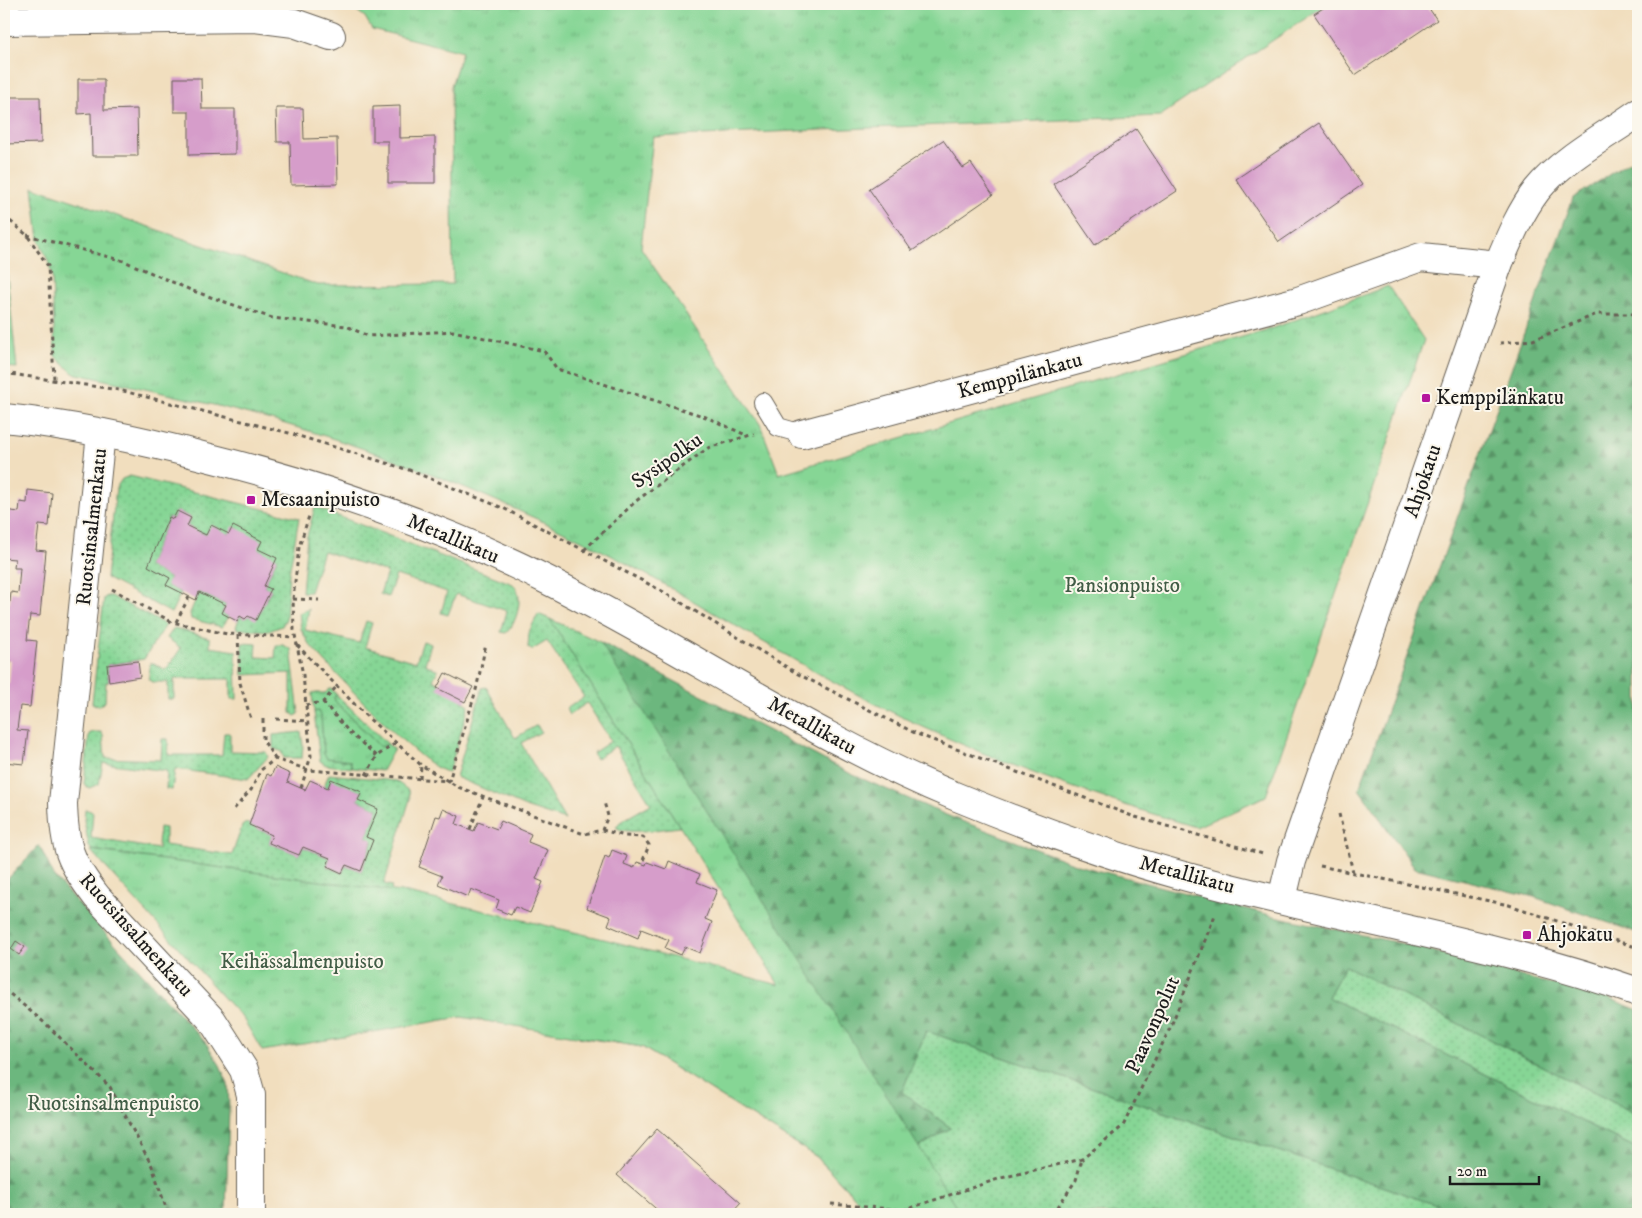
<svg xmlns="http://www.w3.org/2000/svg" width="1642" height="1218" font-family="'IM FELL DW Pica',serif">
<defs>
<pattern id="grass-dots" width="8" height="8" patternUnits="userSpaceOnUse" patternTransform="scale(1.25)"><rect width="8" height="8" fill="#86d695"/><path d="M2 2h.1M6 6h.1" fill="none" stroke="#73b780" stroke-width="1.8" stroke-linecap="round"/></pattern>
<pattern id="forest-firs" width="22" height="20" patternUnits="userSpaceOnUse" patternTransform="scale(1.25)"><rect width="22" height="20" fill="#6cb77e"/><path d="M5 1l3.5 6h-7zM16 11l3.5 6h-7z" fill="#589466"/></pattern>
<pattern id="park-tufts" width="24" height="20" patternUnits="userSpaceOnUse" patternTransform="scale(1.25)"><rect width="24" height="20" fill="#86d695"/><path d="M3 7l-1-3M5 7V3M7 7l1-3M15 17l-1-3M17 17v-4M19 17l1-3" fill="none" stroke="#73b780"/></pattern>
</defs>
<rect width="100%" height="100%" fill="#fbf7ec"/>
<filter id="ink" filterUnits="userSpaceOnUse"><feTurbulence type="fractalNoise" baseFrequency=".02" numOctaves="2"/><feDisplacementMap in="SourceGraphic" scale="10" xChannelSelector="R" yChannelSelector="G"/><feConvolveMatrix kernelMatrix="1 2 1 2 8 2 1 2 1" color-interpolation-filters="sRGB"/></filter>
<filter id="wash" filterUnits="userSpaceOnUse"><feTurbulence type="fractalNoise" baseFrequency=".0096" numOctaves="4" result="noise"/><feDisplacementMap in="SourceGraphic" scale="20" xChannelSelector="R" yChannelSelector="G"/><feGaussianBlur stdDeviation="1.12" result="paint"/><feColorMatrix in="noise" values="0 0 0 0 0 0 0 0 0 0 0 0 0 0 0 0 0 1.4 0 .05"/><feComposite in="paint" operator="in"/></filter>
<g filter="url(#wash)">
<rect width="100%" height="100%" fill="#f1debe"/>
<!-- grass -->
<g fill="url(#grass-dots)" stroke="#517958">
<polygon points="130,476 299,518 289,574 286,619 282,626 269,631 237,629 236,627 240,616 245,619 248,616 256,619 271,590 264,586 277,559 258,549 233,527 229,534 206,535 187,526 191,518 177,511 173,519 169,517 148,566 170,578 167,585 181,593 171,613 106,578 116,488 122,479"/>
<path d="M 315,507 L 513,584 C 525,594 517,624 506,633 L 501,632 L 507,611 L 456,594 L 448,615 L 441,613 L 447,592 L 396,575 L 388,597 L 380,594 L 387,572 L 323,551 L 310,592 L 302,592 L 307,536 Z"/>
<polygon points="199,592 226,605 222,613 229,617 222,627 191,619 190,613"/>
<polygon points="107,596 111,596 166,625 144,659 107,665 109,682 106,682 105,702 98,706 92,703 104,598"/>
<path d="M 309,609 L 305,630 L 359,643 L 366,621 L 372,623 L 365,647 L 416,662 L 423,641 L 431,644 L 425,664 L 438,670 L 433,680 L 469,705 L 449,772 C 427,774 328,665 309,644 L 301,629 L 299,613 Z"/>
<path d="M 538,614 L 550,619 L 680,827 C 667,828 625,836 616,827 L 620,822 L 651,804 L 615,746 L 596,759 L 593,753 L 611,741 L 587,703 L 569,715 L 566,709 L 584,697 L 547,641 L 532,650 L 528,648 L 529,632 Z"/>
<polygon points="174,628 210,638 210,647 236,651 237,699 231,699 231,679 174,679 174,699 168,699 168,682 152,682 149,680 150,664 152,663 166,670 181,648 167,638"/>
<polygon points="242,643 257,644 256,657 275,658 276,645 283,645 291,649 299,714 295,716 291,713 291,673 243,675"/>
<polygon points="486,687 515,738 537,725 541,732 521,743 565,820 528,808 456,777 482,688"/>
<polygon points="336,694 388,744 380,747 335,701 334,698"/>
<polygon points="318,711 321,716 324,753 327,758 350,761 352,768 326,765 320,761 314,712"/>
<polygon points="93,732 101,732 103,735 105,758 161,760 162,739 168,739 168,755 222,755 224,733 230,733 230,751 266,752 268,757 248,779 175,769 172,790 166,789 167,771 103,763 99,784 89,788 84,784 89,734"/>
<polygon points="301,732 303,745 302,758 284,758 281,751 273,749 273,735"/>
<polygon points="329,774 396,781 409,791 410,799 384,884 392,886 391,891 92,850 89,847 84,820 85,809 93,812 91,838 158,849 159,827 165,828 165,845 232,855 242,826 246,823 272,835 269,843 299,855 303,847 330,858 327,866 342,873 346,865 361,871 373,841 366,837 378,809 358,800 361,792 331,780 328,788 324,786"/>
<polygon points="1345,966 1638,1115 1638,1149 1328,997"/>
<polygon points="926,1031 1463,1214 871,1214 848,1190 951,1128 901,1092"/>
</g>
<!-- forest -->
<g fill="url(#forest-firs)" stroke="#446a4d">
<polygon points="1638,156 1638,933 1534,897 1415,868 1359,789 1573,198"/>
<polygon points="600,642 851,774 951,817 1081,866 1274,916 1418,947 1535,980 1601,995 1638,1010 1638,1115 1345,966 1328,997 1638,1149 1638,1214 1463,1214 926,1031 902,1092 951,1128 848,1190 817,1157 642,1047 579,1037 779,985 741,873"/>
<polygon points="39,845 55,878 206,1043 220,1065 228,1084 229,1107 226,1214 4,1214 4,883"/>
</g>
<!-- park -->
<g fill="url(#park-tufts)" stroke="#517958">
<path d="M 348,4 L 1327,4 L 1160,116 L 653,137 L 641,248 L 760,424 L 779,474 L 1276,327 L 1388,286 L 1424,340 L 1266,796 L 1196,827 C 1081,793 967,752 860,696 C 766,647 678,588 583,541 C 481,491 374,448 264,418 C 201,401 137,387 73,373 L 55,356 L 52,277 L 48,261 L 39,240 L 33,187 L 318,285 L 453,284 L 451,86 L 462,52 L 372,29 L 365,17 Z"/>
<polygon points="4,247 17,368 4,367"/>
<polygon points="550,619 600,642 961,1214 871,1214 817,1157 642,1047 461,1017 262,1051 244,1020 90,850 408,893 608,940 779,985"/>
<polygon points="331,688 336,694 334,698 335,701 380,747 388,744 394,749 382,771 352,768 350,761 327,758 324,753 321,716 318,711 314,712 312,693 325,693"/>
</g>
<g id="blocks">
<!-- building -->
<g fill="#d69dca">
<polygon points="1329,4 1426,4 1437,20 1355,75 1314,14"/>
<polygon points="4,67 6,67 7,97 40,97 41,143 4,144"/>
<polygon points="174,78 201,78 202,109 235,109 235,154 189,155 189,112 174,112"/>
<polygon points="78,79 104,79 104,110 137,109 138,156 92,156 91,113 78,114"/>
<polygon points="400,106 400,138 435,137 435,183 388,183 388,141 373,141 373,107"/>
<polygon points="276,108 303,108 304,139 337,138 338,184 291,185 290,142 277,142"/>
<polygon points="1319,123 1362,185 1279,242 1236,179"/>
<polygon points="1136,129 1177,191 1095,245 1053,184"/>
<polygon points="943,140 963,168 971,163 993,195 912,251 869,189"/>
<polygon points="28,490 52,493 49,526 39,525 36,550 46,551 40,616 30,615 27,640 37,641 30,707 20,706 17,730 28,731 24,764 4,762 4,683 9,683 11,660 4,659 4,601 10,602 11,592 18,593 20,568 14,568 15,559 4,558 4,510 19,512 20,502 27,503"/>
<polygon points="177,511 191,518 187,526 206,535 211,525 229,534 233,526 262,541 258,549 277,558 264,586 271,589 256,620 248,616 245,619 240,616 237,621 229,617 222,613 226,605 199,592 196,600 166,585 170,578 148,566 169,517 173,519"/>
<polygon points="138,661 140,677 109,682 107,665"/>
<polygon points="445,673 473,687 465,702 437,688"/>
<polygon points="275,767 290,774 287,782 305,790 310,780 328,788 331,779 362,792 358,800 378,809 366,837 373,840 361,871 346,865 342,873 327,866 330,858 303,847 299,855 269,843 272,835 249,825 267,774 271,776"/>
<polygon points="443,809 459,816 456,824 474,831 478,822 497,829 501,821 531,834 528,842 548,850 536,879 543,882 530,913 515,907 511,915 496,909 499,900 471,889 468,897 438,884 442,876 419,867 436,816 440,817"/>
<polygon points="612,850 627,856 624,864 634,868 637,862 646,865 647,862 666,869 669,861 700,874 697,882 717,890 705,919 712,922 700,953 685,947 681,955 665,948 669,940 641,929 638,938 608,925 611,917 587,908 605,856 609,858"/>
<polygon points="16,941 25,947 19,955 11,949"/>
<polygon points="657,1129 741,1203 731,1214 662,1214 617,1175"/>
</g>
</g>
</g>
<g filter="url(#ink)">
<use href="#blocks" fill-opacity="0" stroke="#676055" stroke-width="1"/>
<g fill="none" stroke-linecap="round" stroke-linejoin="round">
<!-- service casing -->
<g stroke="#676055" stroke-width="20">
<polyline id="service" points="763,402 778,427 802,434"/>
</g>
<!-- minor casing -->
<g stroke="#676055" stroke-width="30">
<g id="minor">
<polyline points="4,21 255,18 294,23 331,36"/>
<path d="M 101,433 L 63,803 C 64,846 70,863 97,897 L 212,1020 L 244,1070 L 251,1095 L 251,1214"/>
<polyline points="802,434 1298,301 1421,257 1498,265"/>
<path d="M 1282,899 L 1291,861 L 1498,265 C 1509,239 1520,212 1537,190 C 1561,160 1607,135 1638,113"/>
</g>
</g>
<!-- tertiary casing -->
<g stroke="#676055" stroke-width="30">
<path id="tertiary" d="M 4,418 C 74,425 142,440 210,458 C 326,487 440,526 547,580 C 685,649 814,738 957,797 C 1030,827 1104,854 1180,875 C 1332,917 1489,940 1638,992"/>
</g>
<!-- path -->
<g stroke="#676055" stroke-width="3" stroke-dasharray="4 4" stroke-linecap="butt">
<polyline points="4,216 27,235 48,266 54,379"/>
<polyline points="27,235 124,261 193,291 272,318 346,326 368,336 453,331 544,351 557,369 706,417 748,436"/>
<polyline points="1500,343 1533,340 1597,314 1638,314"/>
<polyline points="4,373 119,390 289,433 409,470 503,508 662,591 798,674 917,734 1132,816 1263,854"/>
<polyline points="584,550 636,501 708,448 754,434"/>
<polyline points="112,589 172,622 227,634 296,637"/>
<polyline points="293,599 319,600"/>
<polyline points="176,622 189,597"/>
<polyline points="238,635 240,683 251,719"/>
<polyline points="297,645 365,715 421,765 458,787 584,834 602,830 608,816 604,802"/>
<polyline points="323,702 350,733 377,756"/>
<polyline points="306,705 323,702 337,686"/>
<polyline points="263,719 263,740 275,759"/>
<polyline points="276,719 308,721"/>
<polyline points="366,775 377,756 396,743"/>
<polyline points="420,779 421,765"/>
<polyline points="301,788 311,756 303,675 294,630 293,599 299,547 309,516"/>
<polyline points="234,809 251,790 261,770 275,759 309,770 449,781 476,690 486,644"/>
<polyline points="1339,814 1353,872"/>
<polyline points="470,829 483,797"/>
<polyline points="602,830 625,836 643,837 649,845 642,863"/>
<polyline points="1320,866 1509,905 1638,948"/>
<polyline points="1544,933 1548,917"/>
<polyline points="4,989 46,1024 110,1087 152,1166 168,1214"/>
<polyline points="831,1204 904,1210 1001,1178 1082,1159 1123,1126 1171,1026 1215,915"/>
<polyline points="1053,1214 1076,1180 1082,1159"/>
</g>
<!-- service -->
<use href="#service" stroke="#fff" stroke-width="18"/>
<!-- minor -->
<use href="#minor" stroke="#fff" stroke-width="28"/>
<!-- tertiary -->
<use href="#tertiary" stroke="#fff" stroke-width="28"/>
</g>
</g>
<!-- markers -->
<g fill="#b5179e" stroke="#fbf7ec" stroke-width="2">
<rect x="1421" y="393" width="10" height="10" rx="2.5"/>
<rect x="246" y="495" width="10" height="10" rx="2.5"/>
<rect x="1522" y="930" width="10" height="10" rx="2.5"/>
</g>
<g text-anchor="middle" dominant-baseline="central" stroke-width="4" stroke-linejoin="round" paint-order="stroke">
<!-- street labels -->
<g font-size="21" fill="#1c1c1c" stroke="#fbf7ec">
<text transform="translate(1020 376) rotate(-15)">Kemppilänkatu</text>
<text transform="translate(667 461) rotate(-35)">Sysipolku</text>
<text transform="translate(1423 481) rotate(-71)">Ahjokatu</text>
<text transform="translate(92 527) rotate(-84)">Ruotsinsalmenkatu</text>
<text transform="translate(453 539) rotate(23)">Metallikatu</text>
<text transform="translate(812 726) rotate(29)">Metallikatu</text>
<text transform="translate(1187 875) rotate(15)">Metallikatu</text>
<text transform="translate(136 935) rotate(48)">Ruotsinsalmenkatu</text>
<text transform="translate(1153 1025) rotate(-66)">Paavonpolut</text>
</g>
<!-- poi labels -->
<g font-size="21" fill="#1c1c1c" stroke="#fbf7ec" text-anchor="start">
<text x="1436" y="398">Kemppilänkatu</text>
<text x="261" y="500">Mesaanipuisto</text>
<text x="1537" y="935">Ahjokatu</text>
</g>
<!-- park labels -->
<g font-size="21" fill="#415d46" stroke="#fbf7ec">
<text x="1122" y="586">Pansionpuisto</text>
<text x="302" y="962">Keihässalmenpuisto</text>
<text x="113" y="1104">Ruotsinsalmenpuisto</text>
</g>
</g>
<!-- margin -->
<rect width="1642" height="1218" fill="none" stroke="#fbf7ec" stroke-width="20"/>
<!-- scale -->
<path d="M1450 1176v8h89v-8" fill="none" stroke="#1c1c1c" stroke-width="2.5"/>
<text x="1457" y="1176" font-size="15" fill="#1c1c1c" stroke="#fbf7ec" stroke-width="4" paint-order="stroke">20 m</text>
</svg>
